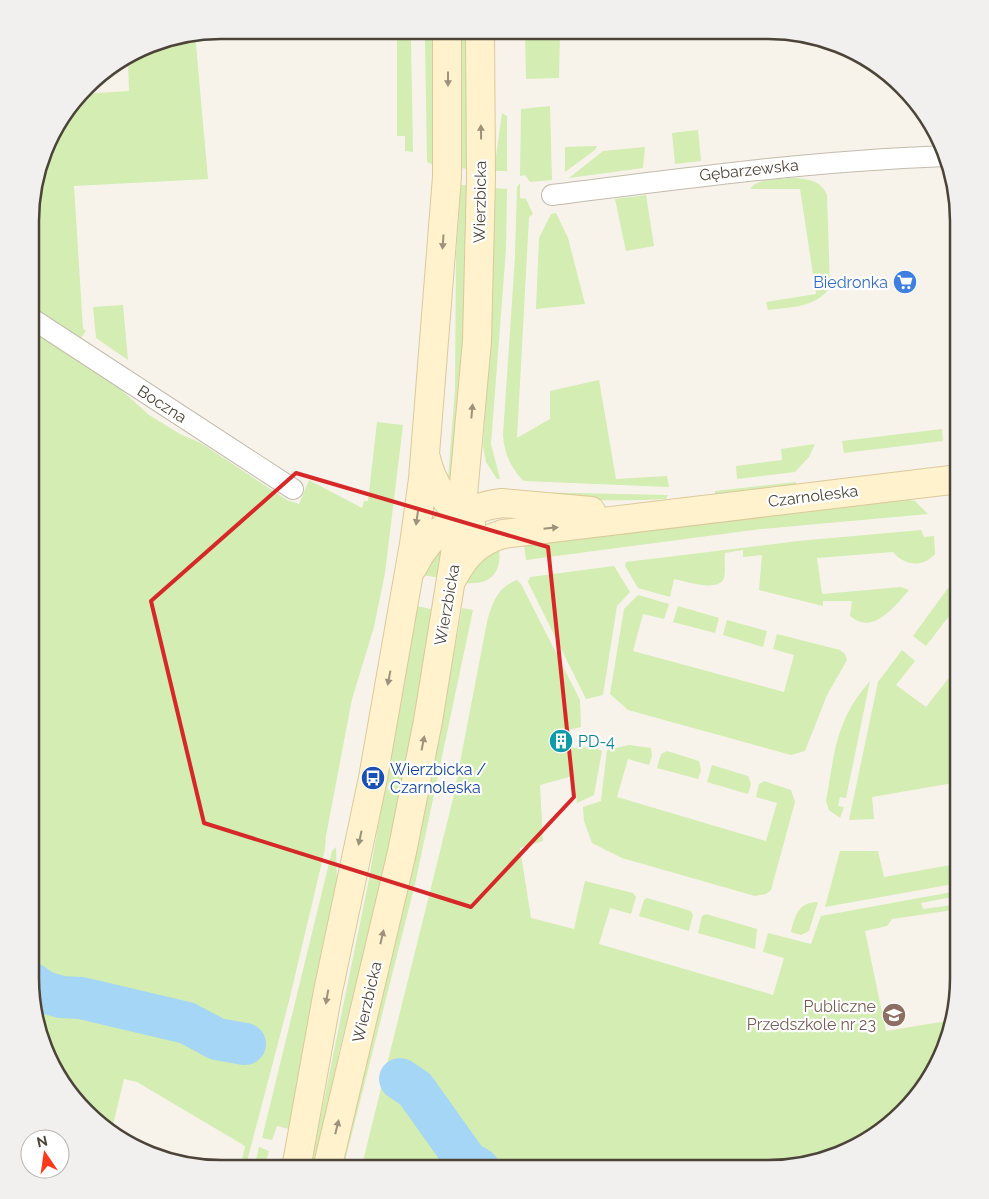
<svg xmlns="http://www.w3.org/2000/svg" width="989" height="1199" font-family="Raleway,sans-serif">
<rect width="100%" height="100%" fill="#f7f3eb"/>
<!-- green -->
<g fill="#d3edb2">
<polygon points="397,31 406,31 411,40 413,152 405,151 405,136 397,136"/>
<polygon points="422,31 433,31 436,132 433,165 427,162 425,39"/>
<polygon points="460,31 465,31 468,169 461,168"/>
<polygon points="525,31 583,31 560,33 559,78 526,79"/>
<polygon points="195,34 208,179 74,186 83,329 86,331 78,342 31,309 32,196 55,126 81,94 129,91 128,59 159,40"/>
<polygon points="550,106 552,180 530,182 525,175 520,176 521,109"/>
<polygon points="502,113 507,116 507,171 494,171"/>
<polygon points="698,130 701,161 675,164 672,133"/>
<polygon points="597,146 595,150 565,172 565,147"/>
<polygon points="645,147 643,168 569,178 603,151"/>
<path d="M 789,178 C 803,178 821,179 827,195 L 830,287 C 816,308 791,307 768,310 L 766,302 L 816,294 L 800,189 L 750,189 C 758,178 776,180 789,178 Z"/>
<path d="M 520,183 L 520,198 L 526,199 L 533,214 L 529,217 L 517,438 L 550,419 L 550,391 L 599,380 L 616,479 L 667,476 L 669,487 L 524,481 C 511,469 504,453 503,435 L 515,257 L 517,187 Z"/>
<polygon points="461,185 469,185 463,345 452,486 448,480 455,389 456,255"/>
<polygon points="493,188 507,189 506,249 491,444 500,479 497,479 486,462 483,446 488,370"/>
<polygon points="646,195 654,246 626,251 615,199"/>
<polygon points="556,213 568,238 585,304 536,309 539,238 551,214"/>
<polygon points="123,305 128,360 96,338 93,307"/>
<polygon points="31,326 105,375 149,415 180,434 201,443 287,500 299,504 309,480 362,508 364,501 368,501 377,422 403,425 385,573 374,627 352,699 326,836 325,849 289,1001 245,1169 240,1169 245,1146 137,1082 124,1079 111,1133 55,1073 36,1027 30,978"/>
<polygon points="942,429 943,441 844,453 842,441"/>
<polygon points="815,444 809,457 795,472 737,479 736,466 782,460 781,449"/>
<polygon points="796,482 796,486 715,495 715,491"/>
<path d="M 529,492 L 668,495 L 666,499 C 620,501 573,502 529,492 Z"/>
<polygon points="902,499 915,501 928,514 761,529 526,560 524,544"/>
<path d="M 921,530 L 924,537 L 934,536 L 935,554 C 922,568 905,566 893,552 L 817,558 L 822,594 L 901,587 L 909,590 C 895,606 873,636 850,616 L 852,601 L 823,601 L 823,606 L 759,590 L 762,555 L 743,557 L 743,550 L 725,553 C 724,560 726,571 724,578 C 719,593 685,581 674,579 L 670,597 L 638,588 L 625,566 L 626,562 L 798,541 Z"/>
<polygon points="444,536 440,578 423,575"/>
<path d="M 499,550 C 502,574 489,585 466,583 C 473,567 482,555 499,550 Z"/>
<polygon points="614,566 630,592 617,606 603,695 586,699 528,582 530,577"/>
<path d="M 517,580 L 521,584 L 580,700 L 581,727 L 568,730 L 571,748 L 594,747 L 602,751 L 594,795 L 577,803 L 573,776 L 540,785 L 543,841 L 520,848 L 531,918 L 574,929 L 585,881 L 633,893 L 636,897 L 631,914 L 610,908 L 599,944 L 773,995 L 784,958 L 763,952 L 768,933 L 811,944 L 821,916 L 952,892 L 952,897 L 921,903 L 923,909 L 953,905 L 953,910 L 892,919 L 887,926 L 865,931 L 886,1031 L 953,1020 L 949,1039 L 927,1084 L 863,1144 L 780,1169 L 361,1169 L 453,799 L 487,622 C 492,604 497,587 517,580 Z"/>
<polygon points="948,588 959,596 959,603 926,646 913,636"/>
<polygon points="638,595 669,604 664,619 643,614 633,651 784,692 794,655 773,649 777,634 840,650 845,654 847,660 827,695 805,751 791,755 628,710 610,694 624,609"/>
<polygon points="417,606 435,610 423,682 388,855 339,1052 315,1169 310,1169 368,884"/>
<polygon points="678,606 719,618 715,633 673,622"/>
<polygon points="462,608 473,610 415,884 343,1169 336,1169 384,980 430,786"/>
<polygon points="727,620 767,631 763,647 723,635"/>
<polygon points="902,650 915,661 896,685 926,707 959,665 959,782 872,797 874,819 849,820 878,682"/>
<path d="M 870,681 L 846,798 L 840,797 L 838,806 L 844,807 L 840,818 L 829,810 L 826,801 C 835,752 835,721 870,681 Z"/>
<polygon points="629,745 651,748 652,756 649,765 628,759 617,797 766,841 777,803 756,797 759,784 764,781 791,790 795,802 771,890 766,894 755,896 622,858 592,843 584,821 583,807 601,801 607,750"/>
<polygon points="667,751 699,761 701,770 698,779 657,768 661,754"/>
<polygon points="712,765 748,776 751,784 748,794 707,782"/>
<polygon points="336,847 337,886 290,1163 282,1162 289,1129 277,1126 272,1140 262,1138 332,851"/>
<polygon points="840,851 878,851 884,877 956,864 959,883 825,907"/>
<polygon points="647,898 691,911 693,915 689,931 639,916 644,900"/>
<path d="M 818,902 L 809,931 L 801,935 L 791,932 C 795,916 798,902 818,902 Z"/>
<polygon points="706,914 757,929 755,949 698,933 702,916"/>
<polygon points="259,1147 269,1151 264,1169 254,1169"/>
</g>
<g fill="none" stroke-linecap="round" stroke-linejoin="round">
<!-- river -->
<g stroke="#a5d6f6" stroke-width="42">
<polyline points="31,983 44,992 61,997 81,998 187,1023 217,1039 245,1044"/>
<polyline points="400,1079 415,1089 467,1162 479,1169"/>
</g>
<!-- street casing -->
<g stroke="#c3bbad" stroke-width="22">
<g id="street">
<path d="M 552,195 C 685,178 812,161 946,156"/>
<polyline points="31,318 293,489"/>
</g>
</g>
<!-- secondary casing -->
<g stroke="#dcc99a" stroke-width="30">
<g id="secondary">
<path d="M 426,458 C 432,486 449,507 471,524"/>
<path d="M 413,567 C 429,533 464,507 502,503 L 591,511"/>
<path d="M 454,576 C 466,554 479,541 503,534 L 959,479"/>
<polyline points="296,1169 328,991 373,778 414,544 423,479 447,177 447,31"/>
<polyline points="327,1169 402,852 428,721 461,517 477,341 481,178 480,31"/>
</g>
</g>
<!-- street -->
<use href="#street" stroke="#fff" stroke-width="20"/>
<!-- secondary -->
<use href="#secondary" stroke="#fff2cd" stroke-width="28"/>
</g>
<!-- one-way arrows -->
<defs><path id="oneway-solid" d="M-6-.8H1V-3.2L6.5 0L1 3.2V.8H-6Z" transform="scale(1.25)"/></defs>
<g fill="#9d927b">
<use href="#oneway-solid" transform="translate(448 79) rotate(90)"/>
<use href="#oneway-solid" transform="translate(481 132) rotate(-91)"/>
<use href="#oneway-solid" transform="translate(443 242) rotate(94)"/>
<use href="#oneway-solid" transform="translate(472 411) rotate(-85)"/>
<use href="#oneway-solid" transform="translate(417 518) rotate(98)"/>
<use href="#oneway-solid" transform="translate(551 528) rotate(-6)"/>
<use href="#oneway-solid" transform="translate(389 678) rotate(101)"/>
<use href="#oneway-solid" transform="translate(423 743) rotate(-79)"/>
<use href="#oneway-solid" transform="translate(360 838) rotate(102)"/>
<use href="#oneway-solid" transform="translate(382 937) rotate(-77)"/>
<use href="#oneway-solid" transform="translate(327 997) rotate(100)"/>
<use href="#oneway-solid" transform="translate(337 1127) rotate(-76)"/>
</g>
<!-- marked area -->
<path fill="none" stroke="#d62828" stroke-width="4" stroke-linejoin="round" d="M 296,473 L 548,547 L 574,797 L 471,907 L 204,823 L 151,601 Z"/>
<!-- icons -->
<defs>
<g id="supermarket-disc" transform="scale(1.25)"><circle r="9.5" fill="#3f7fe0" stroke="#fff"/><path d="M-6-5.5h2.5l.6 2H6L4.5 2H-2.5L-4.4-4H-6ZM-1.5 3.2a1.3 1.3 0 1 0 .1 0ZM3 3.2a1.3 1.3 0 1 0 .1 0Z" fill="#fff"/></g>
<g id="building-disc" transform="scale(1.25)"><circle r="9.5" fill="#0f9aa8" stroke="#fff"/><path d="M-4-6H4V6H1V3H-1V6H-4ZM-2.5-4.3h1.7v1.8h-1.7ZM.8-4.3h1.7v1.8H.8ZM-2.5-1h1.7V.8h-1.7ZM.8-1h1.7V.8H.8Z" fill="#fff"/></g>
<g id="bus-disc" transform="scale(1.25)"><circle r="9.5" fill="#1a4fb4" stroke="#fff"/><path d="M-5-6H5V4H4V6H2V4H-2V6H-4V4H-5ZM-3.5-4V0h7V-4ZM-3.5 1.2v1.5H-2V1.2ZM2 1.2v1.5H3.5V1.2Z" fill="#fff"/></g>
<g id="school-disc" transform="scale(1.25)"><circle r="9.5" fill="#8d6e63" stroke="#fff"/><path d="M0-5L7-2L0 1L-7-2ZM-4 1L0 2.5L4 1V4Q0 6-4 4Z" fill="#fff"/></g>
</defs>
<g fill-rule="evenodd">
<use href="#supermarket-disc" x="905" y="282"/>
<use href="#building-disc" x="561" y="741"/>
<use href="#bus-disc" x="373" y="778"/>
<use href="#school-disc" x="894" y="1015"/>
</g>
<g text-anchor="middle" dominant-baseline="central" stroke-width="4.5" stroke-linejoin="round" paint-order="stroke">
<!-- street labels -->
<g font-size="16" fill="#4c4438" stroke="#fff">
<text transform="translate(749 170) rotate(-6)">Gębarzewska</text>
<text transform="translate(480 202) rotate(-89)">Wierzbicka</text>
<text transform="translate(162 404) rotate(33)">Boczna</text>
<text transform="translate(813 496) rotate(-7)">Czarnoleska</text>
<text transform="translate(447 605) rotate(-80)">Wierzbicka</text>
<text transform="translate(367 1002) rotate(-77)">Wierzbicka</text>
</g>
<!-- shop labels -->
<g font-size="16" fill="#366cbe" stroke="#fff" text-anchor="end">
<text x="888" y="282">Biedronka</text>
</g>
<!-- culture labels -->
<g font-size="16" fill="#0d838f" stroke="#fff" text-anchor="start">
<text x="578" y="741">PD-4</text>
</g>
<!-- transit labels -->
<g font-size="16" fill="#164399" stroke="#fff" text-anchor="start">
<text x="390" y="769">Wierzbicka /<tspan x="390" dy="18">Czarnoleska</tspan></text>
</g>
<!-- education labels -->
<g font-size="16" fill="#785e54" stroke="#fff" text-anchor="end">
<text x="876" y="1006">Publiczne<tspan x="876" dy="18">Przedszkole nr 23</tspan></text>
</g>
</g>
<!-- crop -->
<path d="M0 0H989V1199H0ZM221 39H768A182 182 0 0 1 950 221V978A182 182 0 0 1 768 1160H221A182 182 0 0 1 39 978V221A182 182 0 0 1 221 39Z" fill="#f1f0ef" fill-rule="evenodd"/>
<path fill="none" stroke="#4c4438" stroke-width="2.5" d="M221 39H768A182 182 0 0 1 950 221V978A182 182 0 0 1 768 1160H221A182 182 0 0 1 39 978V221A182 182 0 0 1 221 39Z"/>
<!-- north arrow -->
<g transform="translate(45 1154) rotate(347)"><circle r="24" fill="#ffffff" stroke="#b7b4af"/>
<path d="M0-4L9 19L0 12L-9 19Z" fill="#ff391a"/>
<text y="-8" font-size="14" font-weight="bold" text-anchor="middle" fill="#4c4438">N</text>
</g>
</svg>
